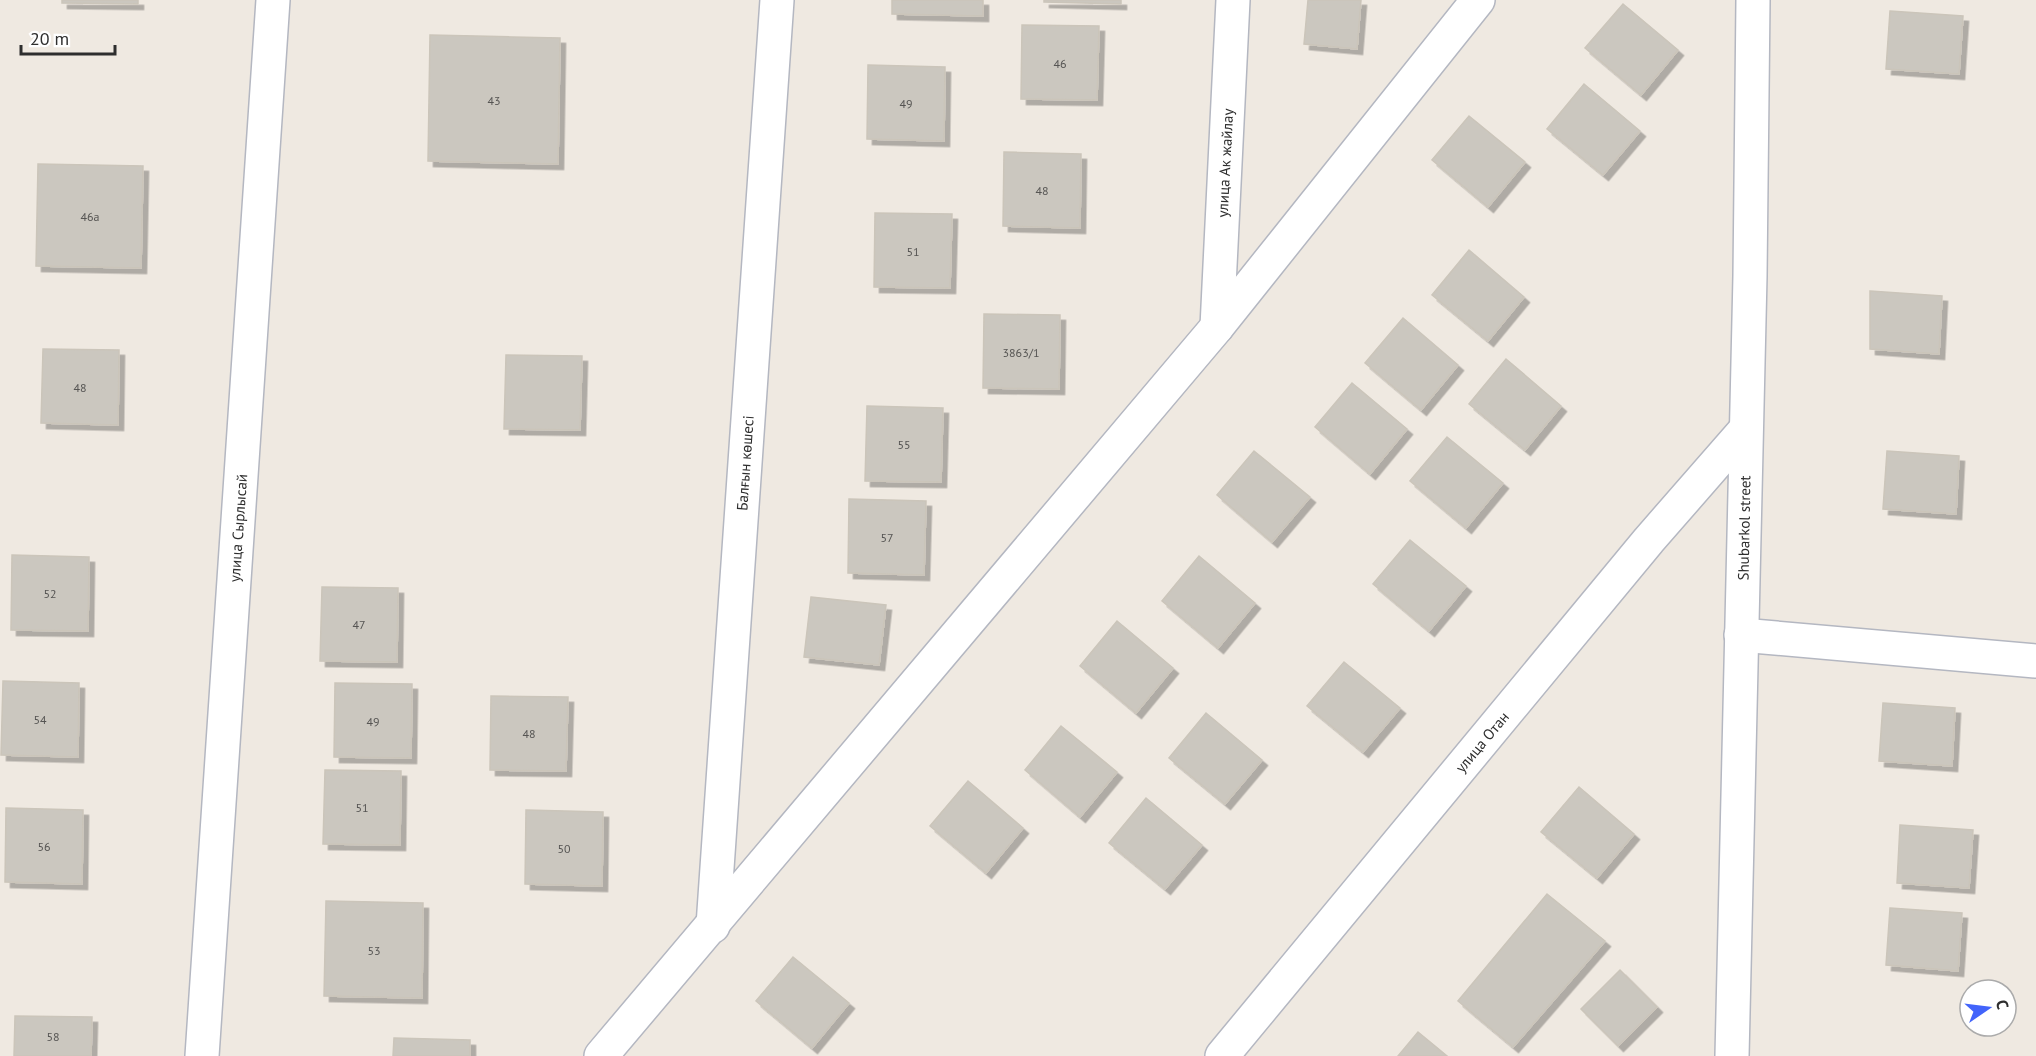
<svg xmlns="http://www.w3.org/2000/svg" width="2036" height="1056" font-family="'PT Sans',sans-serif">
<defs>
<filter id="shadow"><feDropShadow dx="5.5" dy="5.5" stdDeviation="0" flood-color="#0004"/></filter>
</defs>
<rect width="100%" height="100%" fill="#efe9e1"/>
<!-- building -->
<g fill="#cbc7bf" stroke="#cbc5ba" stroke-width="1.5" filter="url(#shadow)">
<polygon points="62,0 138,0 138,4 62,3"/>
<polygon points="892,0 983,0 983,16 892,14"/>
<polygon points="1044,0 1121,0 1121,4 1044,2"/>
<polygon points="1308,0 1361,0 1357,49 1304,44"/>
<polygon points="1623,4 1678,50 1641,95 1585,48"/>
<polygon points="1890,11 1963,16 1959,74 1886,69"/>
<polygon points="1022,25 1099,26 1097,100 1021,99"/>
<polygon points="430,35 560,38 558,164 428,161"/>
<polygon points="868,65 945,67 944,141 867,139"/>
<polygon points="1584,84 1640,131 1603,175 1547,129"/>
<polygon points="1469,116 1525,162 1488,207 1432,160"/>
<polygon points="1004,152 1081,154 1080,228 1003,226"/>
<polygon points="38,164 143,166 141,268 36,266"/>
<polygon points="875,213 952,214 950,288 874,287"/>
<polygon points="1469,250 1524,297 1488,341 1432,295"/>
<polygon points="1870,291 1942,296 1939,354 1870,349"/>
<polygon points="984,314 1060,315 1059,389 983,388"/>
<polygon points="1403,318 1458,365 1421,410 1365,363"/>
<polygon points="43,349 119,350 118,425 41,423"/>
<polygon points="506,355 582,356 580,430 504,429"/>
<polygon points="1506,359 1561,406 1525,450 1469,404"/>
<polygon points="1352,383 1407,429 1370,474 1315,427"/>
<polygon points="867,406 943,408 941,482 865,481"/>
<polygon points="1447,437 1503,483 1466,528 1410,481"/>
<polygon points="1254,451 1310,497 1272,542 1217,495"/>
<polygon points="1887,451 1959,456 1956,514 1883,509"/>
<polygon points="849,499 926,501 924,575 848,573"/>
<polygon points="1410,540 1466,586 1429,631 1373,584"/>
<polygon points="12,555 89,557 88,631 11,630"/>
<polygon points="1199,556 1255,603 1218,648 1162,601"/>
<polygon points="322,587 398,588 397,662 320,661"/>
<polygon points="811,597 886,605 879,665 804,657"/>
<polygon points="1117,621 1173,668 1136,713 1080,666"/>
<polygon points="1344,662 1400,708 1363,752 1307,706"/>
<polygon points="3,681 79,683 78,757 1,755"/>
<polygon points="335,683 412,684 411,758 334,757"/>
<polygon points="491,696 568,697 566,771 490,770"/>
<polygon points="1883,703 1955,708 1952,766 1879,761"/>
<polygon points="1206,713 1262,760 1225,804 1169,758"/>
<polygon points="1061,726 1117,772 1080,817 1025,770"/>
<polygon points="325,770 401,771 400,845 323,844"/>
<polygon points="968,781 1023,828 986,873 930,826"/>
<polygon points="1579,787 1634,834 1597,878 1541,832"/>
<polygon points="1146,798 1202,845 1165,889 1109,843"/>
<polygon points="6,808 83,810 82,884 5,882"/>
<polygon points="526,810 603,812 602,886 525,884"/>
<polygon points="1900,825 1973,830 1969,888 1897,883"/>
<polygon points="1547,894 1605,941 1513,1047 1458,1001"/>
<polygon points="326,901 423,903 422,998 324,996"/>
<polygon points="1890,908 1962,913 1958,971 1886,965"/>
<polygon points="793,957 849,1003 812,1048 756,1001"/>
<polygon points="1620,970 1657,1007 1618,1046 1581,1009"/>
<polygon points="15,1016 92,1017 91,1056 14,1056"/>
<polygon points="1418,1032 1447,1056 1398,1056"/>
<polygon points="394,1038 470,1040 470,1056 393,1056"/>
</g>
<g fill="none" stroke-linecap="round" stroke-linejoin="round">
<!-- minor casing -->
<g stroke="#b4b7c1" stroke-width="36">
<g id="minor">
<polyline points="1217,327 1233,0"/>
<polyline points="1741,635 2036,661"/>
<polyline points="713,926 777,0"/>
<polyline points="202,1056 273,0"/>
<polyline points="601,1056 1217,327 1478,0"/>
<polyline points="1222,1056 1649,540 1745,430"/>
<polyline points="1732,1056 1750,276 1753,0"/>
</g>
</g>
<!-- minor -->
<use href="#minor" stroke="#fff" stroke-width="33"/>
</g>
<g text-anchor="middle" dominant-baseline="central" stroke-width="6" stroke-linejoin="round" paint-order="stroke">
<!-- number labels -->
<g font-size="12" fill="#555452">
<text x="1060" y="63">46</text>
<text x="494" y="100">43</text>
<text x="906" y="103">49</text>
<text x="1042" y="190">48</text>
<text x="90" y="216">46а</text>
<text x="913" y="251">51</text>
<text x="1021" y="352">3863/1</text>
<text x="80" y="387">48</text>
<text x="904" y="444">55</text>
<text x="887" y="537">57</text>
<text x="50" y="593">52</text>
<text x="359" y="624">47</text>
<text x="40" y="719">54</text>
<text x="373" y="721">49</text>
<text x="529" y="733">48</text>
<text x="362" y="807">51</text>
<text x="44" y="846">56</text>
<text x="564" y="848">50</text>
<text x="374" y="950">53</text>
<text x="53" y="1036">58</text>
</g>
<!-- street labels -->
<g font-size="15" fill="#2e2e2e" stroke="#fff">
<text transform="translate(1225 163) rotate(-87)">улица Ак жайлау</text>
<text transform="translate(745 463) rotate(-86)">Балғын көшесі</text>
<text transform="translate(238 528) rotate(-86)">улица Сырлысай</text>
<text transform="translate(1744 528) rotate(-89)">Shubarkol street</text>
<text transform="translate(1482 742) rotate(-50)">улица Отан</text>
</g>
</g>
<!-- north arrow -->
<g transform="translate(1988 1008) rotate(76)"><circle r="28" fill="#ffffff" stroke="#ababab" stroke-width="1.5"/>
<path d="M0-4.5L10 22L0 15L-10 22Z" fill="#4264fb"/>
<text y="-9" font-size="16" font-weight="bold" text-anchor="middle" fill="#2e2e2e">С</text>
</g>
<!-- scale -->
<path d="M21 45v9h94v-9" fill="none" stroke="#2e2e2e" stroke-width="3"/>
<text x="30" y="45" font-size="18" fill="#2e2e2e" stroke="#ffffff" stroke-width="4.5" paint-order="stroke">20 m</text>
</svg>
